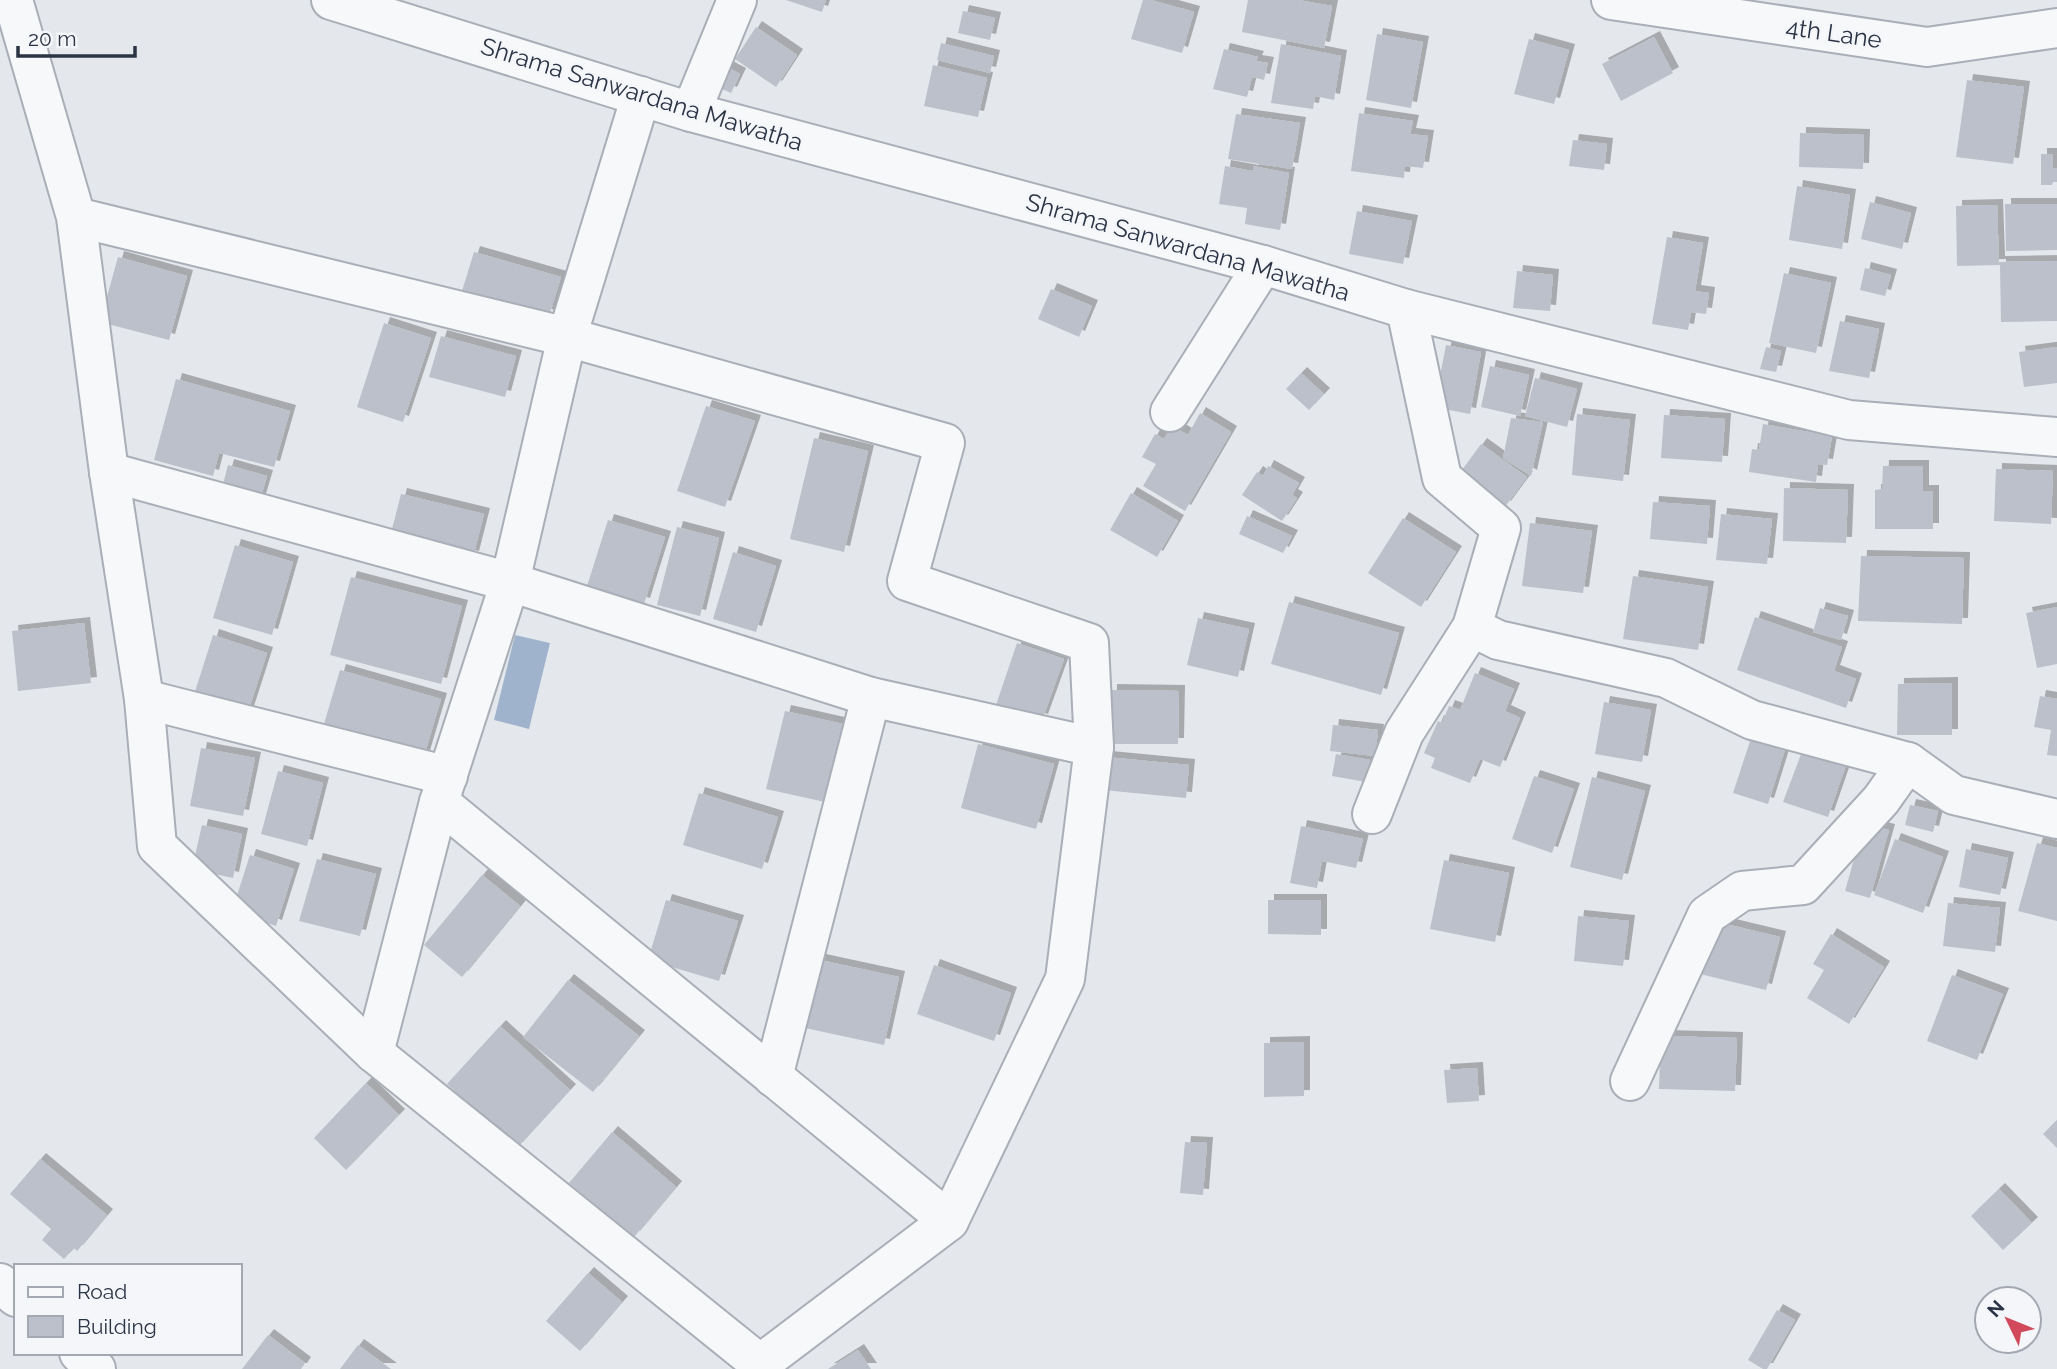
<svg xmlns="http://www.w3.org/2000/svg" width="2057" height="1369" font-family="Raleway,sans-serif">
<defs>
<filter id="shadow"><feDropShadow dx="6" dy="-6" stdDeviation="0" flood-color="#0004"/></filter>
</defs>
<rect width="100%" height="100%" fill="#e4e7ec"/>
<!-- water -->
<polygon fill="#9fb4cc" points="515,635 550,643 529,729 494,720"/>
<!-- building -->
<g fill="#bbc0ca" filter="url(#shadow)">
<polygon points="786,0 826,0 822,12"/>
<polygon points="1143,0 1151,0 1194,12 1182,53 1131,39"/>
<polygon points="1248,0 1298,0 1332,6 1324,48 1242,32"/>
<polygon points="963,11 995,18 990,40 958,33"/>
<polygon points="756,27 797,55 776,87 735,59"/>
<polygon points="1377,34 1423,42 1411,108 1366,100"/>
<polygon points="1654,37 1673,73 1621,101 1602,64"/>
<polygon points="1529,39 1569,50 1554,104 1514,94"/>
<polygon points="941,43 994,56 990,73 937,60"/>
<polygon points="1281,44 1341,56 1334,100 1315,96 1313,109 1271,103"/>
<polygon points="1224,49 1258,57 1256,61 1268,63 1264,80 1252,77 1247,97 1213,89"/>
<polygon points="721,64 740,74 731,93 711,84"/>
<polygon points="933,65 987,78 978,117 924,106"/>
<polygon points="1967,80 2024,87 2013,164 1956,157"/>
<polygon points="1359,113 1413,121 1410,134 1428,136 1423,168 1405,166 1404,178 1351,171"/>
<polygon points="1236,114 1300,123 1292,169 1228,159"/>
<polygon points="1800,133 1864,135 1863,169 1799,167"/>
<polygon points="1573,140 1607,144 1604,170 1569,166"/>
<polygon points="2041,154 2053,154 2053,168 2057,168 2057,182 2053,182 2052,185 2041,185"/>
<polygon points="1225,166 1253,171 1253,166 1289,173 1280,230 1245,224 1247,208 1219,204"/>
<polygon points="1797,186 1850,195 1842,249 1789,240"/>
<polygon points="1870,202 1911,213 1902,249 1861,239"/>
<polygon points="2005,204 2057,204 2057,250 2006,251"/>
<polygon points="1997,205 1999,262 2057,261 2057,321 2001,322 2000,265 1957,266 1956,206"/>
<polygon points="1357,211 1412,221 1403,264 1349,254"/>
<polygon points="1667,237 1703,243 1695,291 1709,293 1706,314 1691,312 1688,330 1652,324"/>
<polygon points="474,252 561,277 549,316 462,291"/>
<polygon points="118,257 187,276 169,340 100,322"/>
<polygon points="1865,268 1891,275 1885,296 1860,290"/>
<polygon points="1517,271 1553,275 1550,311 1513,308"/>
<polygon points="1784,273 1831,283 1816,353 1769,343"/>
<polygon points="1051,289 1092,306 1079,337 1038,319"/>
<polygon points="1840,321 1879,329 1869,378 1829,371"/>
<polygon points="384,323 431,338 403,422 357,407"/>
<polygon points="441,336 516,356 505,397 429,377"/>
<polygon points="1446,345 1481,352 1470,414 1434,407"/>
<polygon points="1766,347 1781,351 1776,372 1760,369"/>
<polygon points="2057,347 2057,383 2024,387 2019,352"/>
<polygon points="1490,366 1529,375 1520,416 1481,407"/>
<polygon points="1301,373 1324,394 1309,410 1286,389"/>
<polygon points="1535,378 1577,389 1567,427 1525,416"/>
<polygon points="176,379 290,411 274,467 219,453 213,476 154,460"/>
<polygon points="706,406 755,421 725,507 677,491"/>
<polygon points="1200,413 1231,432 1185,511 1143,486 1156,464 1142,457 1155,434 1164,439 1172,426 1188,435"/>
<polygon points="1577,414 1630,420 1623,481 1572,475"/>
<polygon points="1664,415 1725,419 1722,462 1661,458"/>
<polygon points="1511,418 1543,422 1531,476 1503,458"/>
<polygon points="1763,424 1832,436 1827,465 1818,464 1816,482 1749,472 1752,449 1759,450"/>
<polygon points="814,438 868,451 844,552 790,539"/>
<polygon points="1481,444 1527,477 1505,507 1459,474"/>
<polygon points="228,465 267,476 259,503 221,492"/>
<polygon points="1268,466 1299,483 1292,495 1297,498 1282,521 1242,495 1257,472 1263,476"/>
<polygon points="1883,466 1923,466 1923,491 1933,491 1933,529 1875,529 1875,490 1882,489"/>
<polygon points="1996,469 2053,471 2051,524 1994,521"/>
<polygon points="1784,488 1848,490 1846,543 1783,541"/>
<polygon points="1131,493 1178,521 1157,557 1110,530"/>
<polygon points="401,494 484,514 473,557 390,537"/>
<polygon points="1653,502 1710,506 1707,544 1650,539"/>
<polygon points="1721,514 1772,519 1767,564 1716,560"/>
<polygon points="1247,516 1292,536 1283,553 1239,534"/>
<polygon points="1403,518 1456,552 1421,607 1368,573"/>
<polygon points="608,520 665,537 644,604 587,586"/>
<polygon points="1530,523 1592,531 1583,593 1522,586"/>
<polygon points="677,527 719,538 700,616 657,605"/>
<polygon points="235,545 293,562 272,635 213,618"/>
<polygon points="733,552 776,566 756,632 713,619"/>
<polygon points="1861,556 1964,558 1962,624 1858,621"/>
<polygon points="1633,576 1708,587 1698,650 1623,639"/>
<polygon points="351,577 462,606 441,684 330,655"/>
<polygon points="1289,602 1399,633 1381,695 1271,664"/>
<polygon points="2057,607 2057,664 2037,668 2026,613"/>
<polygon points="1820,608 1848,616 1841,640 1813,632"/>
<polygon points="1755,617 1842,647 1834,671 1856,679 1846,708 1737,670"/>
<polygon points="1198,618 1249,629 1238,677 1187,665"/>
<polygon points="84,623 91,683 18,691 12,631"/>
<polygon points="213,635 267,653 247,715 193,698"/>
<polygon points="1017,643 1064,659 1042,720 996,705"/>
<polygon points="340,670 441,699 422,763 321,734"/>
<polygon points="1475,673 1514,689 1505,711 1520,718 1500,767 1480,759 1470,783 1431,768 1435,758 1424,753 1438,721 1442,723 1449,706 1460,710"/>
<polygon points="1952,683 1952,735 1897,735 1898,684"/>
<polygon points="1111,690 1179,691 1178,744 1110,744"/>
<polygon points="2040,696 2057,699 2057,756 2047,755 2051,730 2034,727"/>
<polygon points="1604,702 1651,710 1642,762 1595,754"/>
<polygon points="785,711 843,724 825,802 766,789"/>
<polygon points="1333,725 1378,730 1375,756 1330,751"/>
<polygon points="1752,735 1786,746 1768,804 1733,793"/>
<polygon points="978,744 1054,764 1036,829 961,808"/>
<polygon points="201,748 255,758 243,816 190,806"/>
<polygon points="1803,749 1846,765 1828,817 1783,802"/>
<polygon points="1336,754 1370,760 1366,782 1332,776"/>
<polygon points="1106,757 1189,765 1186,798 1103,790"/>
<polygon points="278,771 323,783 307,846 261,834"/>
<polygon points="1534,776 1574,789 1552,853 1512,839"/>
<polygon points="1592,777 1645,791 1622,880 1570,867"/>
<polygon points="699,793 778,817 762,869 683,845"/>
<polygon points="1910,805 1938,811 1933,832 1905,825"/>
<polygon points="1864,824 1889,830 1870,898 1845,891"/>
<polygon points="202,825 242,834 233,878 192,869"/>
<polygon points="1301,826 1363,839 1356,868 1322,861 1317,888 1290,883"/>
<polygon points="1895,839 1943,857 1923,913 1874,895"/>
<polygon points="2037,843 2057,848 2057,921 2018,911"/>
<polygon points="1966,849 2008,858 2000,895 1959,887"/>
<polygon points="250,855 294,869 276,926 232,911"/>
<polygon points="317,859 376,874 360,936 299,921"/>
<polygon points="1444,860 1509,873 1495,942 1430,929"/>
<polygon points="482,875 520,906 462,977 424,945"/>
<polygon points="666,900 738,921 719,981 648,960"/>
<polygon points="1268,900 1321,900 1321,935 1268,934"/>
<polygon points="1948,903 2000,908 1995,952 1943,946"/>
<polygon points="1578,916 1629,921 1623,966 1574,961"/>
<polygon points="1709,920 1780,937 1766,990 1696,973"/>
<polygon points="1831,934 1884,967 1849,1024 1807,998 1824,970 1813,964"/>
<polygon points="820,960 899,977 884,1045 805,1028"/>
<polygon points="934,965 1011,993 994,1041 917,1014"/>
<polygon points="1952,975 2003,994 1977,1060 1927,1041"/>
<polygon points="568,980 639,1036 593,1092 523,1037"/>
<polygon points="500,1026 570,1090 517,1148 447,1084"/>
<polygon points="1661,1036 1737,1038 1735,1091 1659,1089"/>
<polygon points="1304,1042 1304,1096 1264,1097 1264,1043"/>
<polygon points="1477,1068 1479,1101 1447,1103 1444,1070"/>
<polygon points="366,1083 399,1115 346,1170 314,1138"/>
<polygon points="2057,1120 2057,1148 2043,1134"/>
<polygon points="612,1132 676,1187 634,1237 569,1183"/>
<polygon points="1185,1142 1207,1143 1203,1195 1180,1193"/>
<polygon points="40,1159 107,1215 77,1251 74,1248 64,1259 42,1240 51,1229 10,1194"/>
<polygon points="1999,1189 2032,1223 2003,1250 1971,1216"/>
<polygon points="588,1273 622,1302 580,1351 546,1321"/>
<polygon points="1777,1310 1795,1320 1767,1369 1763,1369 1748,1360"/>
<polygon points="268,1335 305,1363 301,1369 242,1369"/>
<polygon points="358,1345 391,1369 340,1369"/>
<polygon points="858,1350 871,1369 828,1369"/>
</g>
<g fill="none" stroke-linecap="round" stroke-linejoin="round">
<!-- street casing -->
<g stroke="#a9aeb7" stroke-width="42">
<g id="street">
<polyline points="13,0 76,217 109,472 144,699 157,846 374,1053 760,1364 949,1221 1065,979 1094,747 1089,643 907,581 945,443 567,337 76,217"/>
<polyline points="331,0 691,112 1263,265 1406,309 1849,420 2057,437"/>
<polyline points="1611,0 1927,47 2057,28"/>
<polyline points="691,112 737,0"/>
<polyline points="1170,412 1263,265"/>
<polyline points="109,472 510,582 871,697 1094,747"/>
<polyline points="1472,627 1498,640 1666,678 1752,720 1908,762 1954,795 2057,819"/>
<polyline points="144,699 448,776"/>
<polyline points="439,802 949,1221"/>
<polyline points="1372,814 1404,733 1472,627 1501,528 1442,478 1406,309"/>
<polyline points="374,1053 439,802 510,582 567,337 641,96"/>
<polyline points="773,1077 871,697"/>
<polyline points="1630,1081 1707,915 1742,891 1803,885 1881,800 1908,762"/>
<polyline points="0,1283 16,1297"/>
<polyline points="79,1353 96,1369"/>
</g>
</g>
<!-- street -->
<use href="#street" stroke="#f7f8fa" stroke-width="38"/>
</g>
<g text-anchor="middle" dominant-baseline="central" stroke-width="5" stroke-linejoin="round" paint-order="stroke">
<!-- street labels -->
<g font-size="24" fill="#2b3445" stroke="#f4f6f9">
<text transform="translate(1834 33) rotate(8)">4th Lane</text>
<text transform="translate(642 94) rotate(17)">Shrama Sanwardana Mawatha</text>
<text transform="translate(1188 247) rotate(16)">Shrama Sanwardana Mawatha</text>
</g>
</g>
<!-- legend -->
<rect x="14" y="1264" width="228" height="91" fill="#f4f6f9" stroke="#a4a8b1" stroke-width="2"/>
<rect x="28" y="1287" width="35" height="10" fill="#f7f8fa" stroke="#a4a8b1" stroke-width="2"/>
<text x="77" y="1299" font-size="21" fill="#2b3445">Road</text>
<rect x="28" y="1316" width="35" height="21" fill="#bbc0ca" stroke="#a4a8b1" stroke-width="2"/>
<text x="77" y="1334" font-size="21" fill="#2b3445">Building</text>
<!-- north arrow -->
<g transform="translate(2008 1320) rotate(313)"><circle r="33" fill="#f4f6f9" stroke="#a4a8b1" stroke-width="2"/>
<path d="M0-5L12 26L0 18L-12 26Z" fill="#d1495b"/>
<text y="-10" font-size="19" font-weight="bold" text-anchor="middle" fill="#2b3445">N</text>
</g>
<!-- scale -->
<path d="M18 46v10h117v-10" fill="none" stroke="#2b3445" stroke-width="3.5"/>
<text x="28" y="46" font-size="21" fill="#2b3445" stroke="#f4f6f9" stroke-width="5" paint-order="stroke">20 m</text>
</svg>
